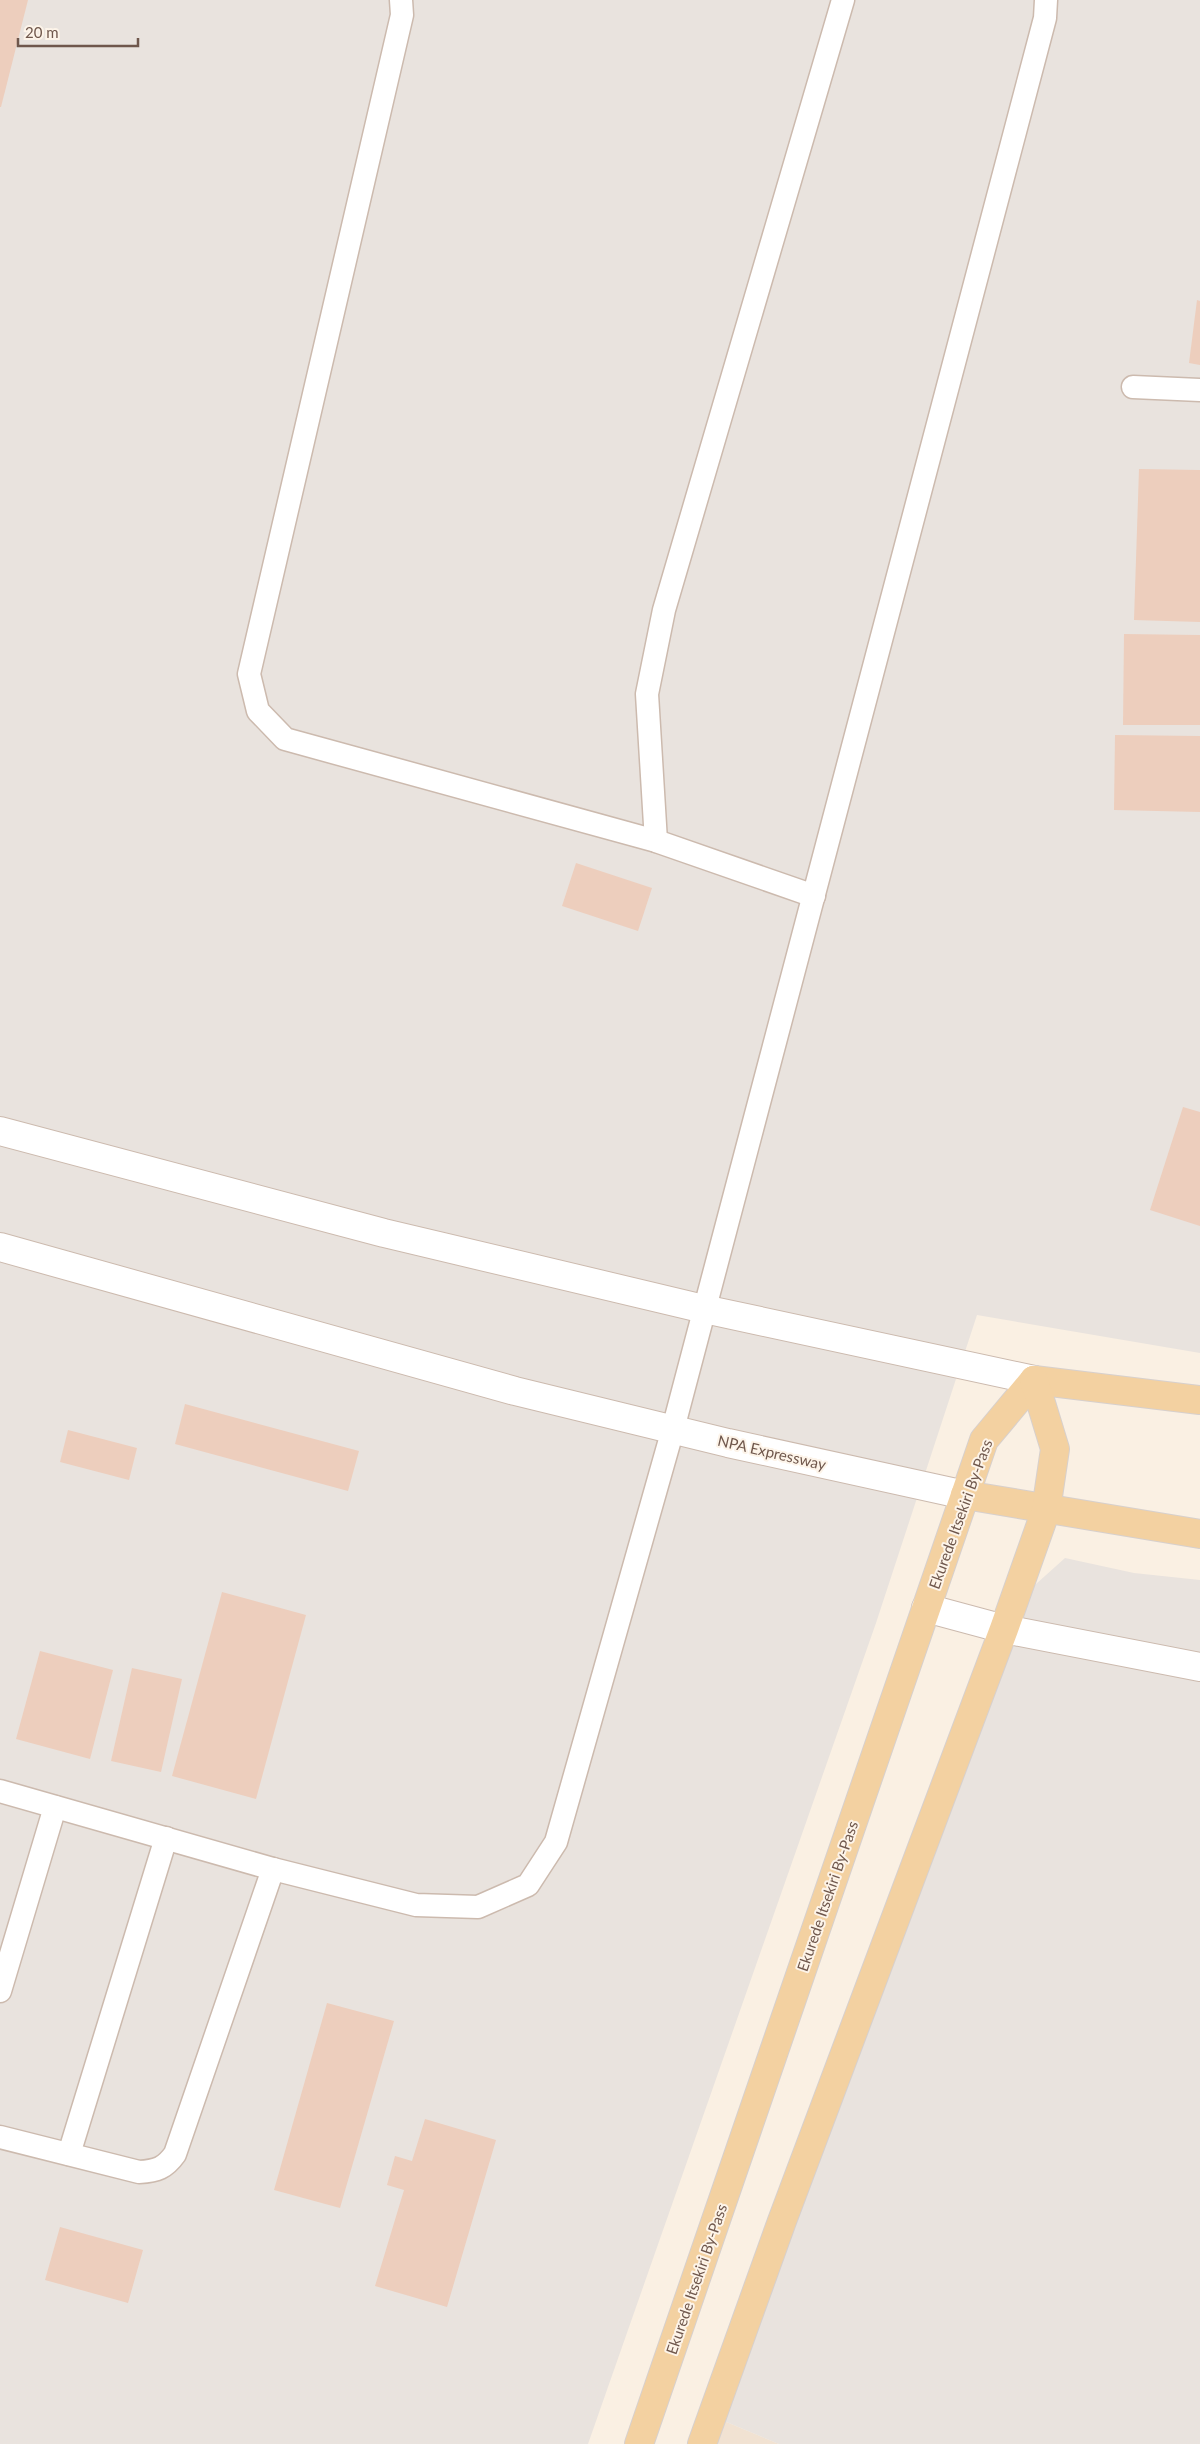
<svg xmlns="http://www.w3.org/2000/svg" width="1200" height="2444" font-family="Lato,sans-serif">
<rect width="100%" height="100%" fill="#faf0e3"/>
<!-- residential -->
<polygon fill="#f1e2d2" points="724,2421 779,2444 716,2444"/>
<!-- industrial -->
<g fill="#e9e3de">
<polygon points="0,0 1200,0 1200,1353 977,1315 876,1623 588,2444 0,2444"/>
<polygon points="1065,1558 1134,1573 1200,1580 1200,2444 779,2444 724,2421 973,1719 1026,1593"/>
</g>
<!-- building -->
<g fill="#edcebd">
<polygon points="0,0 28,0 1,107 0,107"/>
<polygon points="1197,300 1200,301 1200,365 1189,363"/>
<polygon points="1139,469 1200,470 1200,622 1134,620"/>
<polygon points="1124,634 1200,635 1200,725 1123,725"/>
<polygon points="1115,735 1200,736 1200,812 1114,810"/>
<polygon points="576,863 652,888 638,931 562,906"/>
<polygon points="1183,1107 1200,1112 1200,1226 1150,1210"/>
<polygon points="185,1404 359,1451 348,1491 175,1444"/>
<polygon points="68,1430 137,1448 129,1480 60,1462"/>
<polygon points="222,1592 306,1615 256,1799 172,1776"/>
<polygon points="40,1651 113,1670 90,1759 16,1739"/>
<polygon points="132,1668 182,1679 161,1772 111,1761"/>
<polygon points="327,2003 394,2021 340,2208 274,2190"/>
<polygon points="425,2119 496,2140 447,2307 375,2286 404,2190 387,2185 395,2156 412,2161"/>
<polygon points="60,2227 143,2250 128,2303 45,2280"/>
</g>
<g fill="none" stroke-linecap="round" stroke-linejoin="round">
<!-- service casing -->
<g stroke="#ccbaae" stroke-width="25">
<g id="service">
<polyline points="401,0 402,15 249,674 258,711 285,739 656,841 814,896"/>
<polyline points="1133,387 1200,390"/>
<polyline points="656,841 647,694 664,610 843,0"/>
<polyline points="0,1791 273,1869 416,1905 478,1907 528,1885 556,1842 673,1429 1045,18 1046,0"/>
<polyline points="0,1991 55,1807"/>
<path d="M 0,2137 L 139,2172 C 157,2171 165,2168 175,2154 L 273,1869"/>
<polyline points="69,2154 166,1838"/>
</g>
</g>
<!-- minor casing -->
<g stroke="#ccbaae" stroke-width="30">
<g id="minor">
<polyline points="0,1131 384,1233 704,1309 1034,1380"/>
<polyline points="0,1247 515,1391 728,1443 965,1495"/>
<polyline points="926,1608 1004,1629 1200,1667"/>
</g>
</g>
<!-- primary casing -->
<g stroke="#d7d0cd" stroke-width="30">
<g id="primary">
<polyline points="1034,1380 1200,1400"/>
<polyline points="965,1495 1200,1534"/>
<polyline points="639,2444 984,1440 1034,1380"/>
<polyline points="702,2444 782,2221 1004,1629 1046,1510 1055,1449 1034,1380"/>
</g>
</g>
<!-- service -->
<use href="#service" stroke="#fff" stroke-width="22"/>
<!-- minor -->
<use href="#minor" stroke="#fff" stroke-width="28"/>
<!-- primary -->
<use href="#primary" stroke="#f3d1a1" stroke-width="28"/>
</g>
<g text-anchor="middle" dominant-baseline="central" stroke-width="4" stroke-linejoin="round" paint-order="stroke">
<!-- street labels -->
<g font-size="15" fill="#6f574c" stroke="#fdf4e9">
<text transform="translate(772 1452) rotate(13)">NPA Expressway</text>
<text transform="translate(960 1514) rotate(-70)">Ekurede Itsekiri By-Pass</text>
<text transform="translate(827 1896) rotate(-71)">Ekurede Itsekiri By-Pass</text>
<text transform="translate(696 2279) rotate(-71)">Ekurede Itsekiri By-Pass</text>
</g>
</g>
<!-- scale -->
<path d="M18 38v8h120v-8" fill="none" stroke="#6f574c" stroke-width="2.5"/>
<text x="25" y="38" font-size="15" fill="#6f574c" stroke="#fdf4e9" stroke-width="4" paint-order="stroke">20 m</text>
</svg>
